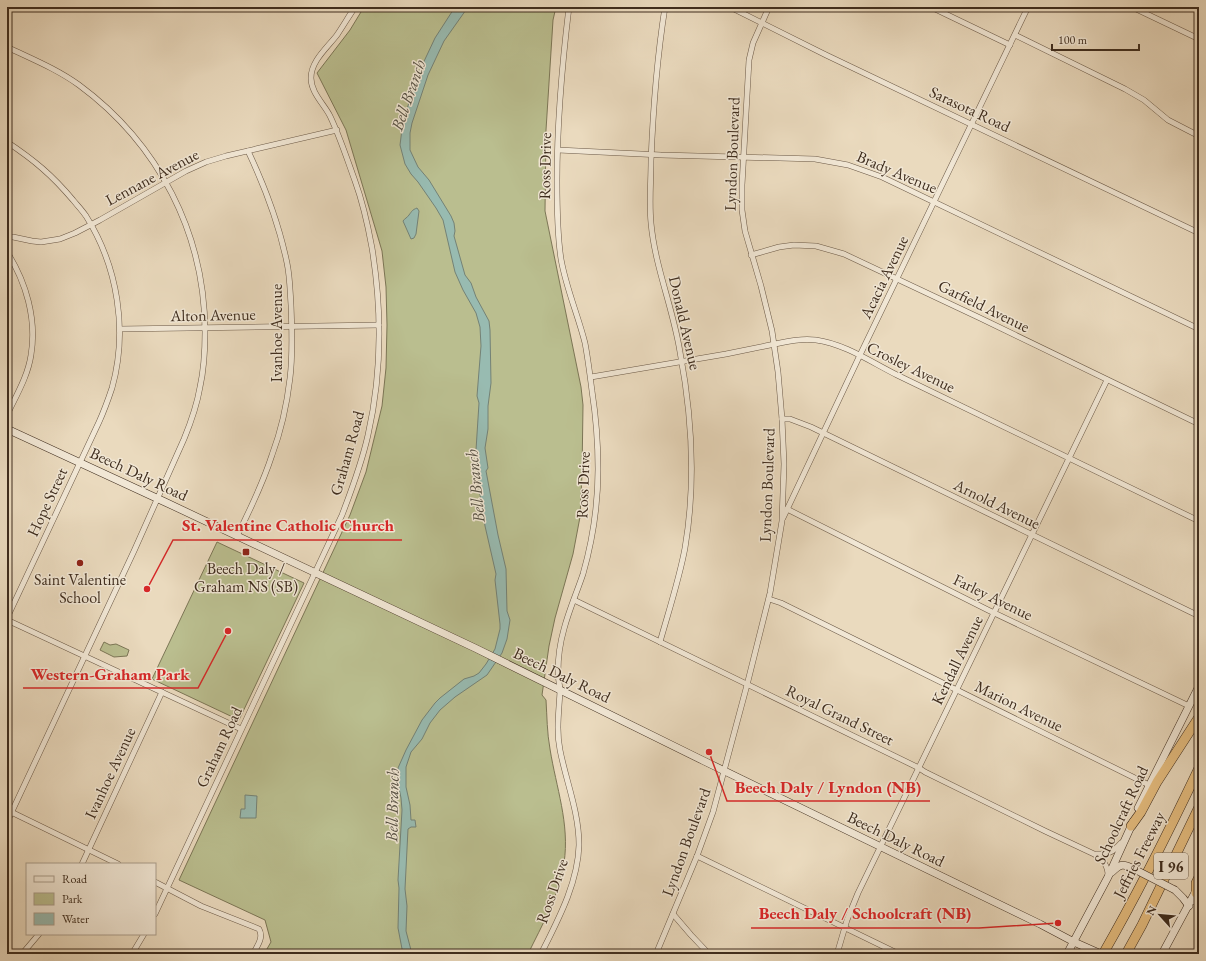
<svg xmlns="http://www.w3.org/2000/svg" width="1206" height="961" font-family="'EB Garamond',serif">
<rect width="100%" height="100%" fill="#eadabe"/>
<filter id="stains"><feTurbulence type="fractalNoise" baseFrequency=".005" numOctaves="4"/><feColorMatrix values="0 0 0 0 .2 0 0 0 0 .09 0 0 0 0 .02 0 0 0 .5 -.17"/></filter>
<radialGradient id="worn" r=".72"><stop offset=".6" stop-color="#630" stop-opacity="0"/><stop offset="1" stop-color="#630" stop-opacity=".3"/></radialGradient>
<!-- green -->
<g fill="#babe8f" stroke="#7c7656">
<path d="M 364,7 L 556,7 L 553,20 L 546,130 L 545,211 L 581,387 L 583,405 L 582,474 L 580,517 L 573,554 L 555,618 L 549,646 L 542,695 L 546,700 C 547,716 547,733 550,749 C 556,787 570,824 564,863 C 559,896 542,925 528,954 L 264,954 L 271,942 L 265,920 L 179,880 L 350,515 L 366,472 L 382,406 L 386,368 L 387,325 L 386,287 L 382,251 L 377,234 L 346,130 L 317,73 L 350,30 Z"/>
<polygon points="217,542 304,583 239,720 152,679"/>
<polygon points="104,642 110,645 116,644 129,650 127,656 114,657 100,650"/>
</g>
<!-- water -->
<g fill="#98bbb1" stroke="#748276">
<polygon points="455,7 468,7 444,41 428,75 412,123 410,133 410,150 418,167 429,180 451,216 454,223 455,231 454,236 465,275 471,283 476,297 489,321 490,330 491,383 488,406 488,429 485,448 488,468 486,471 498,535 506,569 507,611 510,620 507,639 502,653 487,675 455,697 440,710 430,723 422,739 411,752 406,767 406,787 410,805 411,820 415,820 416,827 411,827 408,829 405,889 407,906 406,931 412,954 403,954 398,928 399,888 398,880 402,810 401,798 399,788 398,768 406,750 422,720 435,703 440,698 464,679 474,676 479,673 486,664 495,649 500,629 500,624 495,580 496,574 485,526 478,482 478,472 476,462 476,450 479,403 477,396 481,346 480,327 476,313 463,290 455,272 443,220 436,208 418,182 411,174 405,164 400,145 403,121 419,72 435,38"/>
<path d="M 417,208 L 419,211 L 416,234 L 414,238 L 411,239 L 403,221 C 405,218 407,218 409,215 C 412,211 412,210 417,208 Z"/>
<polygon points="245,795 257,796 256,818 240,818 241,809 245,809"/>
</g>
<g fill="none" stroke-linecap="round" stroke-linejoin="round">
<!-- street casing -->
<g stroke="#6a5846" stroke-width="6">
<g id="street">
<polyline points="730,7 826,55 1199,233"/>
<polyline points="931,7 1010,45"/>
<polyline points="1132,7 1199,39"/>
<polyline points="1015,35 1125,89 1144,100 1168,120 1199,136"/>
<path d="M 7,47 C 32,59 57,69 79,85 C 159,144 205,234 205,332 C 205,351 204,369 200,387 C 197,405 191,422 184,439 L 134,551 L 7,822"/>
<path d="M 7,142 C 34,160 52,175 73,200 C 77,205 82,210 86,216 C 118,267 128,331 112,388 C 108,400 104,411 99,422 L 7,618"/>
<polyline points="558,150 641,154 661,155 815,159 848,165 882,177 1199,329"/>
<polyline points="7,237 13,237 32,241 41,242 60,239 75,233 100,220 186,171 206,162 226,156 337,130"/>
<path d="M 7,252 C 26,282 37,319 31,355 C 28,376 16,396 7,415"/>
<polyline points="751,255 779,247 794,245 816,246 844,254 980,318 1199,424"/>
<polyline points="120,329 379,325"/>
<path d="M 591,377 C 636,369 681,362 726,354 C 741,351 756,348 770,345 C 785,342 800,338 816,340 C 845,344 871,362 897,375 L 1199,521"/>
<polyline points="782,419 790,419 811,427 1199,616"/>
<polyline points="787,509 988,610 1189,706"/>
<polyline points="783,518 860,355 1028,7"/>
<path d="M 237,536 C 250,510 263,483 272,455 C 281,431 287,404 290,378 C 293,354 292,329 291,305 C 290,291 290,277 287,263 C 279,224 265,187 248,151"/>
<polyline points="769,599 781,603 1149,785"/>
<path d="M 574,600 L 919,768 L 925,772 L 1045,831 L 1094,854 C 1103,860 1108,865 1108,876"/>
<polyline points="7,620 241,729"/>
<path d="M 660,642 C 669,610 679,580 685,548 C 696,483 692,416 680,352 C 673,308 655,267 651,223 C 649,202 651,182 651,161 C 653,110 657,58 665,7"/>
<polyline points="7,810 118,864"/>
<path d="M 1096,854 C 1109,854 1112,853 1121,843"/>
<polyline points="697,856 899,954"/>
<polyline points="82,864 162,692"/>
<path d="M 155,882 L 201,906 L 259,929 C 264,938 257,946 253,954"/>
<polyline points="1192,901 1199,904"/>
<path d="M 155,914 L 342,515 C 352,489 362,462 368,435 C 382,373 382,310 372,248 C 368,226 363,203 355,181 C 347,159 340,137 330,116 C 324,104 311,93 311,78 C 311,61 327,48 337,35 C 343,26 349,16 355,7"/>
<polyline points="673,914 691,935 709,954"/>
<polyline points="22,954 39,934"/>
<polyline points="132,954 144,934"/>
<path d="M 541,954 C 558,920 578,883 579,845 C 579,812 566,781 560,750 C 556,730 559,711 560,691 C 560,685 558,679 558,672 C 558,658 560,643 564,629 C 569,610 577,592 583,574 C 593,539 598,505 598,469 C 598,443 596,417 592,391 C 590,375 588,359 585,343 C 578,315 566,288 561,259 C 557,233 557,207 557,181 C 557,123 562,65 569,7"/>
<polyline points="656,954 697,856 713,812 747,685 770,593 782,521 784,464 782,419 778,372 772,331 761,286 745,231 742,210 742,185 749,60 753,43 769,7"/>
<polyline points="837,954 847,920 858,893 1107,380"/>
</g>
</g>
<!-- secondary casing -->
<g stroke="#3f2d1e" stroke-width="8">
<g id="secondary">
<polyline points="7,429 165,502 475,648 704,761 1040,924 1074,942 1101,954"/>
<polyline points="1138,808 1199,686"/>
<path d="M 1112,872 C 1120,864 1123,863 1134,869"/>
<polyline points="1175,890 1183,898 1189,906"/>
<polyline points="1067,954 1108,877 1133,822"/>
<polyline points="1162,954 1197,889"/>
</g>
</g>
<!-- highway casing -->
<g stroke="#3f2d1e" stroke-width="10">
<g id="highway">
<polyline points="1131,826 1141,812 1157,782 1199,717"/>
<polyline points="1196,893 1196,883 1199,877"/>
<path d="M 1103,954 C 1138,893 1169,831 1199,768"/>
<polyline points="1126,954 1142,925 1199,807"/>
</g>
</g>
<!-- street -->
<use href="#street" stroke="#f1e7d5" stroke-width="5"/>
<!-- secondary -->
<use href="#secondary" stroke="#f1e7d5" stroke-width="7"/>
<!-- highway -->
<use href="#highway" stroke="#e5bd7f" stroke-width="9"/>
<!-- secondary-bridge casing -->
<g stroke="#3f2d1e" stroke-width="8" stroke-linecap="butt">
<polyline id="secondary-bridge" points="1134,869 1175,890"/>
</g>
<!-- secondary-bridge -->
<use href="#secondary-bridge" stroke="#f1e7d5" stroke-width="7"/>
</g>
<!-- markers -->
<g fill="#8f2418" stroke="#f1e7d5" stroke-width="1.5">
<rect x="242" y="548" width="8" height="8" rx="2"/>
<circle cx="80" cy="563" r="4"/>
</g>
<g text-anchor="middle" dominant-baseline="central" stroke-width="3" stroke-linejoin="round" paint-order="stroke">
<!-- shield labels -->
<rect fill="#f1e7d5" stroke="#746555" stroke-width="1" x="1154" y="853" width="34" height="26" rx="3"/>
<g font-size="15" font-weight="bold" fill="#3f2d1e">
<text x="1171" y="866">I 96</text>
</g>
<!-- street labels -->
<g font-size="16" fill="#3f2d1e" stroke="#f1e7d5">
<text transform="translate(970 109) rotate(25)">Sarasota Road</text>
<text transform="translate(732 154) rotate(-88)">Lyndon Boulevard</text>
<text transform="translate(545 166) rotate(-89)">Ross Drive</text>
<text transform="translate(897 172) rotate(23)">Brady Avenue</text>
<text transform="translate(152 177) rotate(-28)">Lennane Avenue</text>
<text transform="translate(884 277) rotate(-64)">Acacia Avenue</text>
<text transform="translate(984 306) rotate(26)">Garfield Avenue</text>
<text transform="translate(213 315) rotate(-1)">Alton Avenue</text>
<text transform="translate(685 323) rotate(77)">Donald Avenue</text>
<text transform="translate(276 333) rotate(-90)">Ivanhoe Avenue</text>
<text transform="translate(911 367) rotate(26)">Crosley Avenue</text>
<text transform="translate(347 453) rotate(-74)">Graham Road</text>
<text transform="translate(139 474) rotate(25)">Beech Daly Road</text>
<text transform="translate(583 485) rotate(-88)">Ross Drive</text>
<text transform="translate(767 485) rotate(-88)">Lyndon Boulevard</text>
<text transform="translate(47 502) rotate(-65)">Hope Street</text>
<text transform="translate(997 504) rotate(26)">Arnold Avenue</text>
<text transform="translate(993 597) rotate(26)">Farley Avenue</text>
<text transform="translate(957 660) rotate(-64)">Kendall Avenue</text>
<text transform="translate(562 675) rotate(26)">Beech Daly Road</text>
<text transform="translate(1019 706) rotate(26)">Marion Avenue</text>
<text transform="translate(840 715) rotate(26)">Royal Grand Street</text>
<text transform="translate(219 747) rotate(-65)">Graham Road</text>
<text transform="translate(110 773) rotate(-65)">Ivanhoe Avenue</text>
<text transform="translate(1121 815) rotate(-65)">Schoolcraft Road</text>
<text transform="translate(896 839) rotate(26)">Beech Daly Road</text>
<text transform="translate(686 842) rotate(-70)">Lyndon Boulevard</text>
<text transform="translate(1139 855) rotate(-63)">Jeffries Freeway</text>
<text transform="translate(552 891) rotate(-71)">Ross Drive</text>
</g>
<!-- poi labels -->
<g font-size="16" fill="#3f2d1e" stroke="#f1e7d5">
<text x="246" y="568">Beech Daly /<tspan x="246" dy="18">Graham NS (SB)</tspan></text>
<text x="80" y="579">Saint Valentine<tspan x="80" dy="18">School</tspan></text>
</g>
<!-- water labels -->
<g font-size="17" font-style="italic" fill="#555043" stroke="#f1e7d5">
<text transform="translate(408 95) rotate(-71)">Bell Branch</text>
<text transform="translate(475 486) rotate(-96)">Bell Branch</text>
<text transform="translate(392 805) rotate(-89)">Bell Branch</text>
</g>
</g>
<!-- callouts -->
<path fill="none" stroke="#d62828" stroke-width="1.5" d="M147 589L173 540H402M228 631L198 688H23M709 752L727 801H930M1058 923L979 928H751"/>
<g fill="#d62828" stroke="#f1e7d5" stroke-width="1.5">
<circle cx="147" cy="589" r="4"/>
<circle cx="228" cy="631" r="4"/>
<circle cx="709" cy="752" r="4"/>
<circle cx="1058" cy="923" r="4"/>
</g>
<g font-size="17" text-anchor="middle" font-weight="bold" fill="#d62828" stroke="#f1e7d5" stroke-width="3" stroke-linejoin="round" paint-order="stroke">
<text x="288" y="531">St. Valentine Catholic Church</text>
<text x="110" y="680">Western-Graham Park</text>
<text x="828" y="793">Beech Daly / Lyndon (NB)</text>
<text x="865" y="919">Beech Daly / Schoolcraft (NB)</text>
</g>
<!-- margin -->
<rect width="1206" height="961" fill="none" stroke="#eadabe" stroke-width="24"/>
<rect x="8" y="8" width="1190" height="945" fill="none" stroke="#3f2d1e" stroke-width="2"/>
<rect x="12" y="12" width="1182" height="937" fill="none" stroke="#3f2d1e"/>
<!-- legend -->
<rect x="26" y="863" width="130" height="72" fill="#f1e7d5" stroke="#aa9d8c"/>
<rect x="34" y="876" width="20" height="6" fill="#f1e7d5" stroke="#aa9d8c"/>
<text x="62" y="883" font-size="12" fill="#3f2d1e">Road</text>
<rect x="34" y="893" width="20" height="12" fill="#babe8f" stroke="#aa9d8c"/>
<text x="62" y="903" font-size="12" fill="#3f2d1e">Park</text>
<rect x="34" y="913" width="20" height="12" fill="#98bbb1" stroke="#aa9d8c"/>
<text x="62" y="923" font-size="12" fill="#3f2d1e">Water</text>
<!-- north arrow -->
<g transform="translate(1160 915) rotate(297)" stroke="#f1e7d5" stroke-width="3" paint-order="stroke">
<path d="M0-3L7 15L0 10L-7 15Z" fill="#3f2d1e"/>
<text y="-6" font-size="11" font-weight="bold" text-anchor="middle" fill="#3f2d1e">N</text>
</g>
<!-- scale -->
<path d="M1052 44v6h87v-6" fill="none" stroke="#3f2d1e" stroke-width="2"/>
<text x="1058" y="44" font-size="12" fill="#3f2d1e" stroke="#f1e7d5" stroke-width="3" paint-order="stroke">100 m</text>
<rect width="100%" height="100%" filter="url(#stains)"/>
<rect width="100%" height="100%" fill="url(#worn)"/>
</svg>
